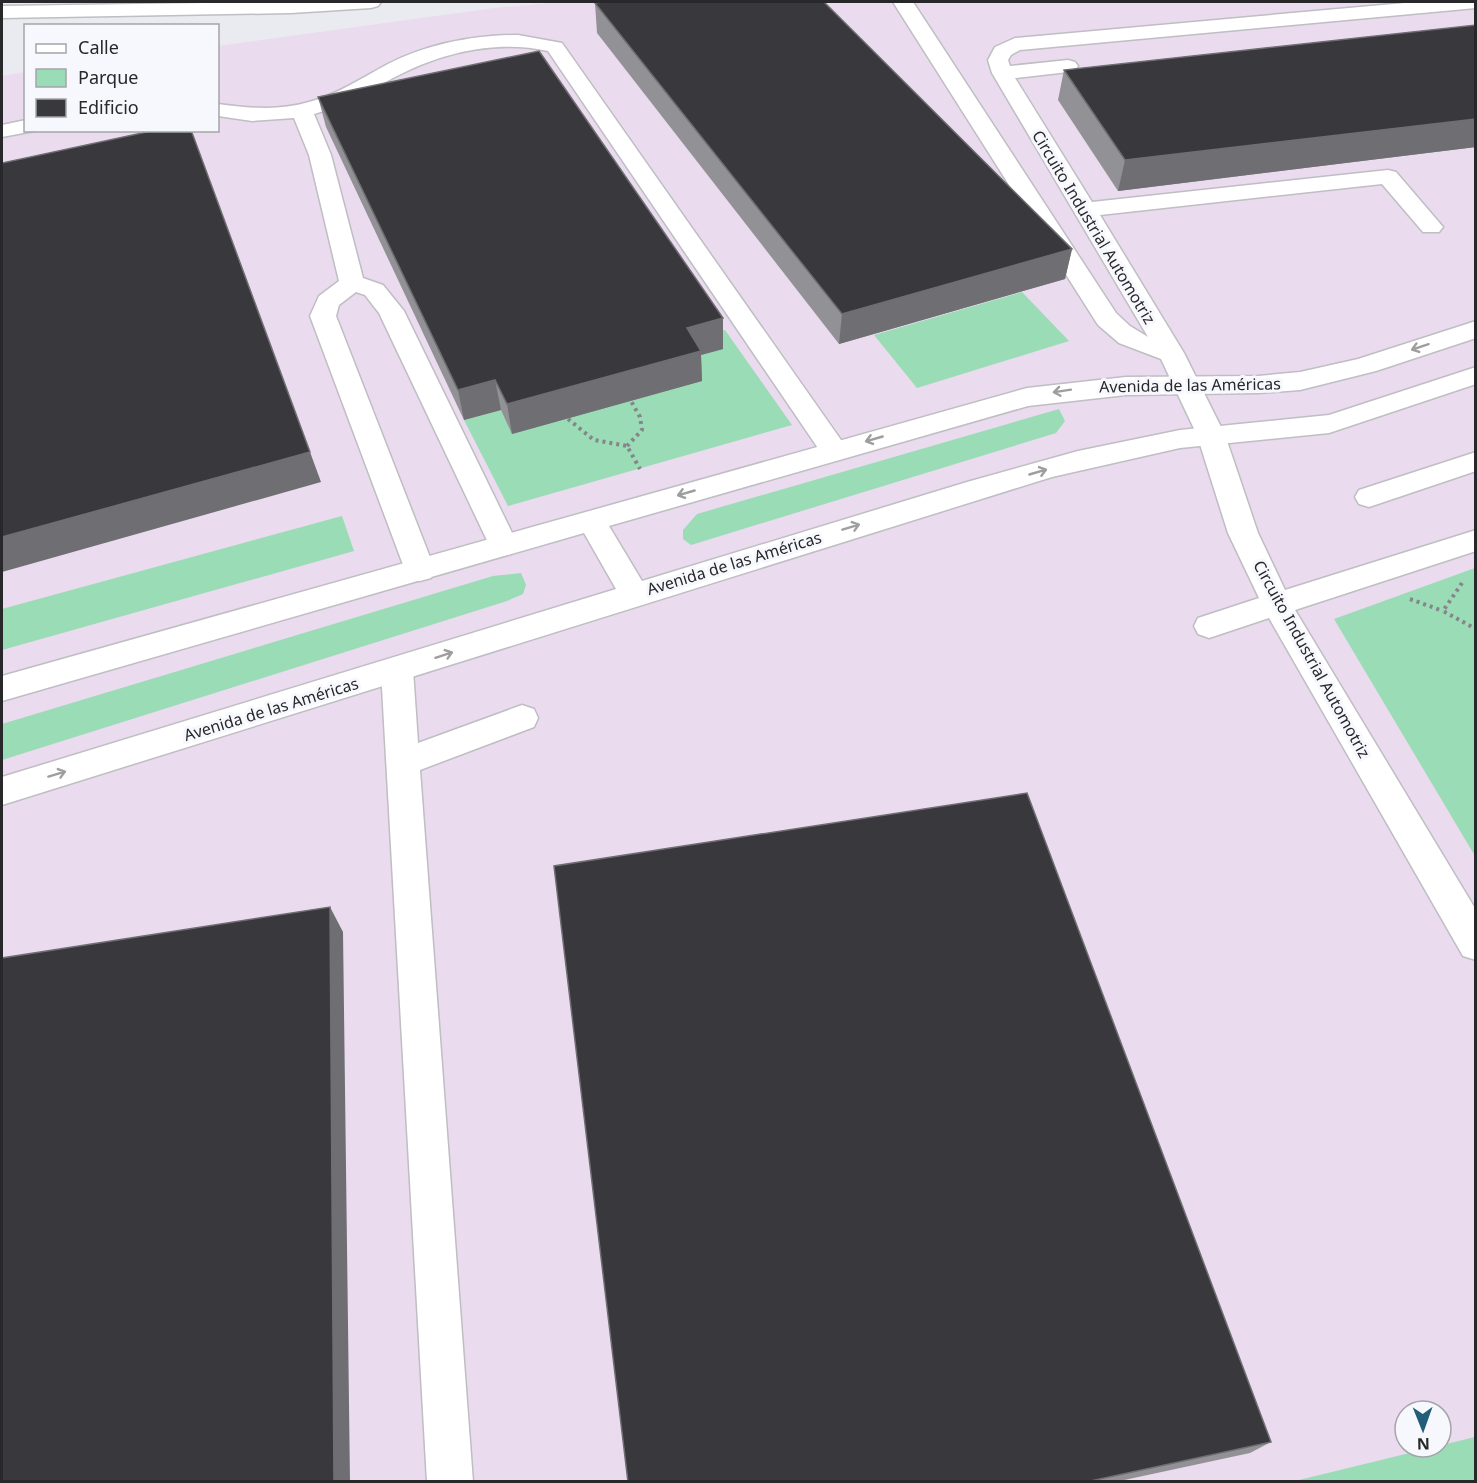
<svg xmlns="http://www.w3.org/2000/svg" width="1477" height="1483" font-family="'Noto Sans',sans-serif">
<rect width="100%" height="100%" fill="#eaebf0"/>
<!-- industrial -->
<path fill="#eadbee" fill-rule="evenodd" d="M 563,2 L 1475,2 L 1475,1481 L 2,1481 L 2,76 L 25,72 L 26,130 L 218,130 L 218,46 L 494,8 ZM 1405,1411 L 1441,1411 L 1441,1447 L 1405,1447 Z"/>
<!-- green -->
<g fill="#99dcb6">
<polygon points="1022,292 1069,341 917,388 874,335"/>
<polygon points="725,330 792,425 508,506 464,420 501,410 513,434 688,359 712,333"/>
<polygon points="1059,409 1065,421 1056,433 691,545 683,539 683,530 697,514"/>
<polygon points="342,516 354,551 2,650 2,609"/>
<polygon points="1475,568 1476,568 1475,856 1334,619"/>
<polygon points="521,573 526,585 523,594 507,601 2,760 2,724 493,576"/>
<polygon points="1475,1437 1475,1481 1295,1481"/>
</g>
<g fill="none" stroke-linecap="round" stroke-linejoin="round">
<!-- minor casing -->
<g stroke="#bebec3" stroke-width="3">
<g id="minor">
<polygon points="893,2 913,2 1116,313 1130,326 1148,337 992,73 988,60 995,47 1015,38 1416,2 1476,2 1476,8 1020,50 1011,55 1008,60 1010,66 1068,60 1075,62 1078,66 1075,70 1068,72 1015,78 1092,202 1388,170 1396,172 1443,227 1439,232 1423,232 1382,184 1100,215 1184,353 1225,435 1258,533 1285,590 1476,530 1476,551 1295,610 1476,910 1476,960 1463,956 1269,618 1209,638 1198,634 1194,626 1198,618 1259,598 1228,533 1197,435 1161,359 1119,343 1098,325"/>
<path d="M 518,35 L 562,43 L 848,450 L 844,457 L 834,459 L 824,457 L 548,51 C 501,40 448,51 405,72 C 374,87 348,105 314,114 L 331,155 L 363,278 L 383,285 L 404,311 L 518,545 L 513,553 L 503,556 L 493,553 L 379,313 L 365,295 L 356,292 L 339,305 L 336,316 L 435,570 L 431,578 L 420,581 L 409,578 L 405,570 L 310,316 L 319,296 L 339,281 L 309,155 L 294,118 L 252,121 L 218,116 L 218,104 C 248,108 279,111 309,102 C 338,94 362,78 388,64 C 428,44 474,35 518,35 Z"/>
<polygon points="26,120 26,130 34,131 2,137 2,125"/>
<polygon points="1476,452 1476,471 1369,507 1359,504 1355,497 1359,490"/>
<polygon points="397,658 408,661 413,670 418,743 522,705 534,709 538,718 534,727 420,770 473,1482 427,1482 381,670 386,661"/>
</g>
</g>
<!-- major casing -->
<g stroke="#bebec3" stroke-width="3">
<g id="major">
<polygon points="265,2 381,2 378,6 371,8 291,13 2,18 2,6"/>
<polygon points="1476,321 1476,338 1376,371 1300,390 1258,393 1126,395 1028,406 609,526 642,581 967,482 1078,451 1180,430 1329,415 1476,367 1476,384 1329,433 1180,448 1052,477 2,805 2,777 616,589 584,533 2,701 2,676 1027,388 1126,377 1258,376 1300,372 1358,359"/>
</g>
</g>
<!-- path -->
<g stroke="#86868a" stroke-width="4" stroke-dasharray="3 4" stroke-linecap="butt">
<polyline points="568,419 594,440 627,446 640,469"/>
<polyline points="627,446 642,430 640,417 631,401"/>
<polyline points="1462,583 1443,611 1476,629"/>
<polyline points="1410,599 1443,611"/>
</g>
<!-- minor -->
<use href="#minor" fill="#fff" fill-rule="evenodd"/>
<!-- major -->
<use href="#major" fill="#fff" fill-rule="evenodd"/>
</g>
<!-- wall -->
<g fill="#929296">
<polygon points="595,3 1072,249 1065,279 839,344 597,33"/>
<polygon points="1476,25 1476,147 1118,191 1058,100 1064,70"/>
<polygon points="318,97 723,349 701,355 702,381 512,434 501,410 464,420 326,127"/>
<polygon points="1271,1442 1250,1453 1115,1482 628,1482"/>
</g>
<!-- shaded-wall -->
<g fill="#6e6e73">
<polygon points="1476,119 1476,147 1118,191 1125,160"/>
<polygon points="1072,249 1065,279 839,344 842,314"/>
<polygon points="723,318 723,349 701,355 702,381 512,434 507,404 687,328"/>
<polygon points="495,380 501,410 464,420 458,390"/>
<polygon points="310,452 321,482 2,572 2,537"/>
<polygon points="330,907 343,932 350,1482 334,1482"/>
</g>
<!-- building -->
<g fill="#39393d" stroke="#6e6e73" stroke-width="1.5">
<polygon points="603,2 824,2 1072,249 842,314 595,3"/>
<polygon points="1476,25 1476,119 1125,160 1064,70"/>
<polygon points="539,51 723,318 687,328 701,351 507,404 495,380 458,390 318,97"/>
<polygon points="156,130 191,130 310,452 2,537 2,163"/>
<polygon points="1027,793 1271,1442 1086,1482 628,1482 554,866"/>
<polygon points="330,907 334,1482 2,1482 2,958"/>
</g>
<!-- one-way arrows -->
<defs><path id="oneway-shaft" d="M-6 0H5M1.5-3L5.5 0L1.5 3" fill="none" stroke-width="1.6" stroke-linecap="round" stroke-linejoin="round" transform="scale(1.5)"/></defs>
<g stroke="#9e9e9f">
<use href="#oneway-shaft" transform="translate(1420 347) rotate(162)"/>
<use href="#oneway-shaft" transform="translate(1062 391) rotate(171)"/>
<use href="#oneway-shaft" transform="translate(874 439) rotate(164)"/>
<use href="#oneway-shaft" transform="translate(1038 472) rotate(-16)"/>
<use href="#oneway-shaft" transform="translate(686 493) rotate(164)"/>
<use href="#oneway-shaft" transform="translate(851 527) rotate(-17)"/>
<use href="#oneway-shaft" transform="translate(444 655) rotate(-18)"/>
<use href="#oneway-shaft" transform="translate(57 774) rotate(-17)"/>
</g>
<g text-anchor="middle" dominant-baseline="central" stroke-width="6" stroke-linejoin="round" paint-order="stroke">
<!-- street labels -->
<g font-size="16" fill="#28282a" stroke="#f7f8fd">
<text transform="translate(1094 227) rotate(59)">Circuito Industrial Automotriz</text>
<text transform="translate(1190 385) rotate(-1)">Avenida de las Américas</text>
<text transform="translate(734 563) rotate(-17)">Avenida de las Américas</text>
<text transform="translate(1312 659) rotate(61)">Circuito Industrial Automotriz</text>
<text transform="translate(271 709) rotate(-17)">Avenida de las Américas</text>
</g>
</g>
<!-- border -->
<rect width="1477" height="1483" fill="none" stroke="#28282a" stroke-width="6"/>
<!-- legend -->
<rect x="24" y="24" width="195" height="108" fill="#f7f8fd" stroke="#a4a5a9" stroke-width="1.5"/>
<rect x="36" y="44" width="30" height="9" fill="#ffffff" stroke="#a4a5a9" stroke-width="1.5"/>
<text x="78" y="54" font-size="18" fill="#28282a">Calle</text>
<rect x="36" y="69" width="30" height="18" fill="#99dcb6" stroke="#a4a5a9" stroke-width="1.5"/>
<text x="78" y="84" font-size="18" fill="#28282a">Parque</text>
<rect x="36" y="99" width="30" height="18" fill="#39393d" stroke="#a4a5a9" stroke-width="1.5"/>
<text x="78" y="114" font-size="18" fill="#28282a">Edificio</text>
<!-- north arrow -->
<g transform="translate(1423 1429) rotate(179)"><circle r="28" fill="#f7f8fd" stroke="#a4a5a9" stroke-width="1.5"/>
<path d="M0-4.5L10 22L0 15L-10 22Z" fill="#245d77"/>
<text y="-9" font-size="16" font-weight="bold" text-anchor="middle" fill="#28282a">N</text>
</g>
</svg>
